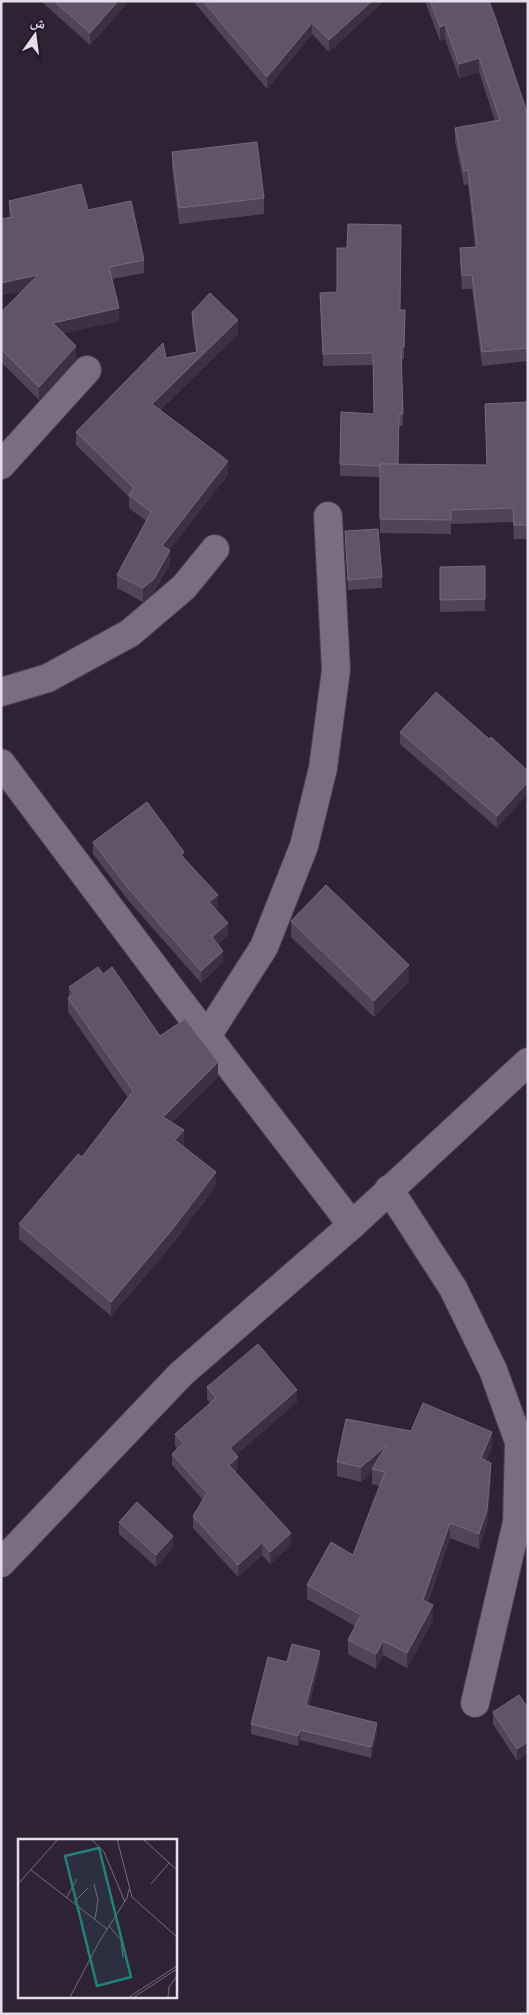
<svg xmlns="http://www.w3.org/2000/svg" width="529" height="2015" font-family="Bitter,'Noto Naskh Arabic',serif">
<rect width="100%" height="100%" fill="#2e2235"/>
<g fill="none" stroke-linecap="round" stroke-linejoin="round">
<!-- minor casing -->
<g stroke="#483e4d" stroke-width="30">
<g id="minor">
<polyline points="1,465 87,370"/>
<polyline points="1,692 48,678 130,633 184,587 215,549"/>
<polyline points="1,763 173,992 352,1225"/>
<polyline points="207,1036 264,947 304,846 323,768 336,670 328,516"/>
<polyline points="389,1189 453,1288 493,1370 519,1442 517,1522 475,1703"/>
<polyline points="1,1563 181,1374 352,1225 528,1062"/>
</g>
</g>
<!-- minor -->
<use href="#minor" stroke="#7a6c82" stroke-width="28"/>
</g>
<!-- wall -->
<g fill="#504558">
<polygon points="41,1 129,1 90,45"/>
<polygon points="193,1 384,1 329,52 312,34 267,89"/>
<polygon points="426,1 489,1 527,112 528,111 528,361 482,366 472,289 462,289 460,262 460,248 475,247 468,184 464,185 455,142 455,128 495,121 479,72 459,78 445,39 440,41 426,4"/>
<polygon points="172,152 264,198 264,214 179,224 172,168"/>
<polygon points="9,201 88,210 144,260 144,273 112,279 119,321 63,333 76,359 39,400 1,362 1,312 21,292 9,214"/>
<polygon points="320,293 400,310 405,310 404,359 401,359 403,426 399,426 398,464 487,465 485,404 528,402 528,539 514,539 513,522 451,524 451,534 380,533 380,477 340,476 340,464 374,414 373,365 323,366"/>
<polygon points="192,312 238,334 160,410 228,475 169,550 170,564 154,592 143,602 117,588 117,575 146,521 129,508 129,497 76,445 76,432 166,358 196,353 192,325"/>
<polygon points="345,531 382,577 382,588 348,590"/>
<polygon points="485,566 485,611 440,612 440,567"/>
<polygon points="400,732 489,739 528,771 497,828 400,744"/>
<polygon points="93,842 184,859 218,907 216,909 228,935 218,944 223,962 201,983 128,900 93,854"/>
<polygon points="291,921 409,981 374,1017 291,937"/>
<polygon points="103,974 160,1036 218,1077 172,1122 184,1144 183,1146 216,1186 171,1246 111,1316 19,1239 19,1224 82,1157 128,1098 68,1012 68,998 69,997 69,987"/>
<polygon points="207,1387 297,1402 236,1455 238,1469 235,1472 291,1545 270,1564 262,1555 238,1577 193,1528 193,1516 203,1500 172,1465 172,1454 177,1448 175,1446 175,1434 210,1403 207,1399"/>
<polygon points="492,1447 486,1461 491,1478 487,1525 479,1549 450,1538 428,1602 433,1620 407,1668 383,1655 376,1669 348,1654 348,1640 355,1626 307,1599 307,1585 353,1555 380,1486 372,1484 372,1472 361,1482 337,1476 337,1462"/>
<polygon points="119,1522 173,1548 156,1567 119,1534"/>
<polygon points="287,1662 320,1662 309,1706 377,1733 371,1758 300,1740 298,1746 251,1734 251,1724"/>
<polygon points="519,1695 517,1761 493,1724 493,1712"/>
</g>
<!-- shaded-wall -->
<g fill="#3c3043">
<polygon points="118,1 129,1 90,45 90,33"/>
<polygon points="372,1 384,1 329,52 329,40"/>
<polygon points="312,23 312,34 267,89 267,77"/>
<polygon points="445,25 445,39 440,41 440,27"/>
<polygon points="479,58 479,72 459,78 459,64"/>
<polygon points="38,275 38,288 1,296 1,283"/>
<polygon points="119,308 119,321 53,336 53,323"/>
<polygon points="238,320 238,334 152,417 152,404"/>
<polygon points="76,346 76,359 39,400 39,387"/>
<polygon points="228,461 228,475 162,560 162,546"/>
<polygon points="170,550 170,564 154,592 143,602 143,588"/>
<polygon points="528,782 528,794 497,828 497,816"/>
<polygon points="184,852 184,864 181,855"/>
<polygon points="218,895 218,907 209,914 209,902"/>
<polygon points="228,923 228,935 212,949 212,937"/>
<polygon points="223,951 223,962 201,983 201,971"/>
<polygon points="409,965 409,981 374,1017 374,1001"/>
<polygon points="218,1062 218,1077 163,1131 163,1117"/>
<polygon points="184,1130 184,1144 175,1155 175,1140"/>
<polygon points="216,1172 216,1186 171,1246 111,1316 111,1302"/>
<polygon points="297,1390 297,1402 230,1460 230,1448"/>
<polygon points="492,1432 492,1447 481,1473 481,1458"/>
<polygon points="386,1446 372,1469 372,1472 361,1482 361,1467"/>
<polygon points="238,1457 238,1469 229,1477 229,1465"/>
<polygon points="491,1463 491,1478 487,1525 479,1549 479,1534"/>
<polygon points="450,1523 450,1538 423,1614 423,1600"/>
<polygon points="291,1533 291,1545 270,1564 270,1552"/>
<polygon points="173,1536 173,1548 156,1567 156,1555"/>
<polygon points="262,1543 262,1555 238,1577 238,1565"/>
<polygon points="433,1605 433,1620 407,1668 407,1653"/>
<polygon points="383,1641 383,1655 376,1669 376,1654"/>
<polygon points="320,1651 320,1662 306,1716 306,1705"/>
<polygon points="377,1723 377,1733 371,1758 371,1747"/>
<polygon points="300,1730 300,1740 298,1746 298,1736"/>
<polygon points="528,1742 528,1754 517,1761 517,1749"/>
</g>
<!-- building -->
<g fill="#605568" stroke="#756a7c">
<polygon points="54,1 118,1 90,33"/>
<polygon points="203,1 372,1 329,40 312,23 267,77"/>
<polygon points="430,1 489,1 496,20 527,112 528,111 528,348 482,352 472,275 462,275 460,248 477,247 468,170 464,171 455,128 500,120 479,58 459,64 445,25 440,27"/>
<polygon points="257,142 264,198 179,208 172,152"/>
<polygon points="81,184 88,210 131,201 144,260 109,267 119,308 53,323 76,346 39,387 1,349 1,312 38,275 1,283 1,219 12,217 9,201"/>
<polygon points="348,224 401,225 400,310 405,310 404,347 401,347 403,414 399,414 398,464 380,464 380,466 340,464 341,412 374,414 373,353 323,354 320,293 337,292 337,248 347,248"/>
<polygon points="210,293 238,320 152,404 228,461 162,546 170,550 154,579 143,588 117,575 151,512 129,495 134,488 76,432 163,343 166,358 197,352 192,312"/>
<polygon points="528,402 528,525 514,525 513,508 451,510 451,520 380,519 380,464 487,465 485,404"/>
<polygon points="378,529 382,577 348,580 345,531"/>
<polygon points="485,566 485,599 440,600 440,567"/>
<polygon points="436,692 489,739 491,737 528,771 528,782 497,816 400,732"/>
<polygon points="147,802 184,852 181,855 218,895 209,902 228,923 212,937 223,951 201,971 128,888 93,842"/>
<polygon points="326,885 409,965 374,1001 291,921"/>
<polygon points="98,967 103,974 112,967 160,1036 185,1019 218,1062 163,1117 184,1130 175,1140 216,1172 171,1231 111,1302 19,1224 78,1154 82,1157 133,1091 68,998 74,994 69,987"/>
<polygon points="258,1344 297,1390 230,1448 238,1457 229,1465 291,1533 270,1552 262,1543 238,1565 193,1516 207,1493 172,1454 183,1443 175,1434 216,1398 207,1387"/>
<polygon points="423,1403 492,1432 481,1458 491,1463 487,1510 479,1534 450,1523 423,1600 433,1605 407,1653 383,1641 376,1654 348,1640 361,1615 307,1585 331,1542 353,1555 385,1472 372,1469 386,1446 361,1467 337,1462 346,1419 411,1431"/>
<polygon points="137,1502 173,1536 156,1555 119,1522"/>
<polygon points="292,1644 320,1651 306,1705 377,1723 371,1747 300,1730 298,1736 251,1724 268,1657 287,1662"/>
<polygon points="519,1695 528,1708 528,1742 517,1749 493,1712"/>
</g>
<!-- overview -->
<g transform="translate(18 1839)">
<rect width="159" height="159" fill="#2e2235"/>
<path fill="none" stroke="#776d7d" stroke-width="1" d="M 73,0 L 86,13 L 107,63M 99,0 L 114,58 L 159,98M 125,0 L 159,31M 13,31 L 89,90M 0,45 L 40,0M 76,45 L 80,61 L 77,80M 133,45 L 151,24M 49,58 L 59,40M 56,63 L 70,49M 91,87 L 103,101 L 105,119M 52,158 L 81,103 L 109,59 L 111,50M 111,158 L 159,127M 116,158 L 159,130M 150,158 L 151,148 L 159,137"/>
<path fill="#24807a" fill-opacity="0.15" stroke="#24807a" stroke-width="2.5" d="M 81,9 L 113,138 L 79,147 L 47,17 Z"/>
<rect width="159" height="159" fill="none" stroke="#e5deea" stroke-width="2.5"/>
</g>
<!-- border -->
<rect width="529" height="2015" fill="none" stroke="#e5deea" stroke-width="5"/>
<!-- north arrow -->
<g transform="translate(35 35) rotate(14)" stroke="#24192b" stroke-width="4" paint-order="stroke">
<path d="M0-4L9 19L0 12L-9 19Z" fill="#e5deea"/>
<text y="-8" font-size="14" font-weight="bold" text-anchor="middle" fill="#e5deea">ش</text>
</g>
</svg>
